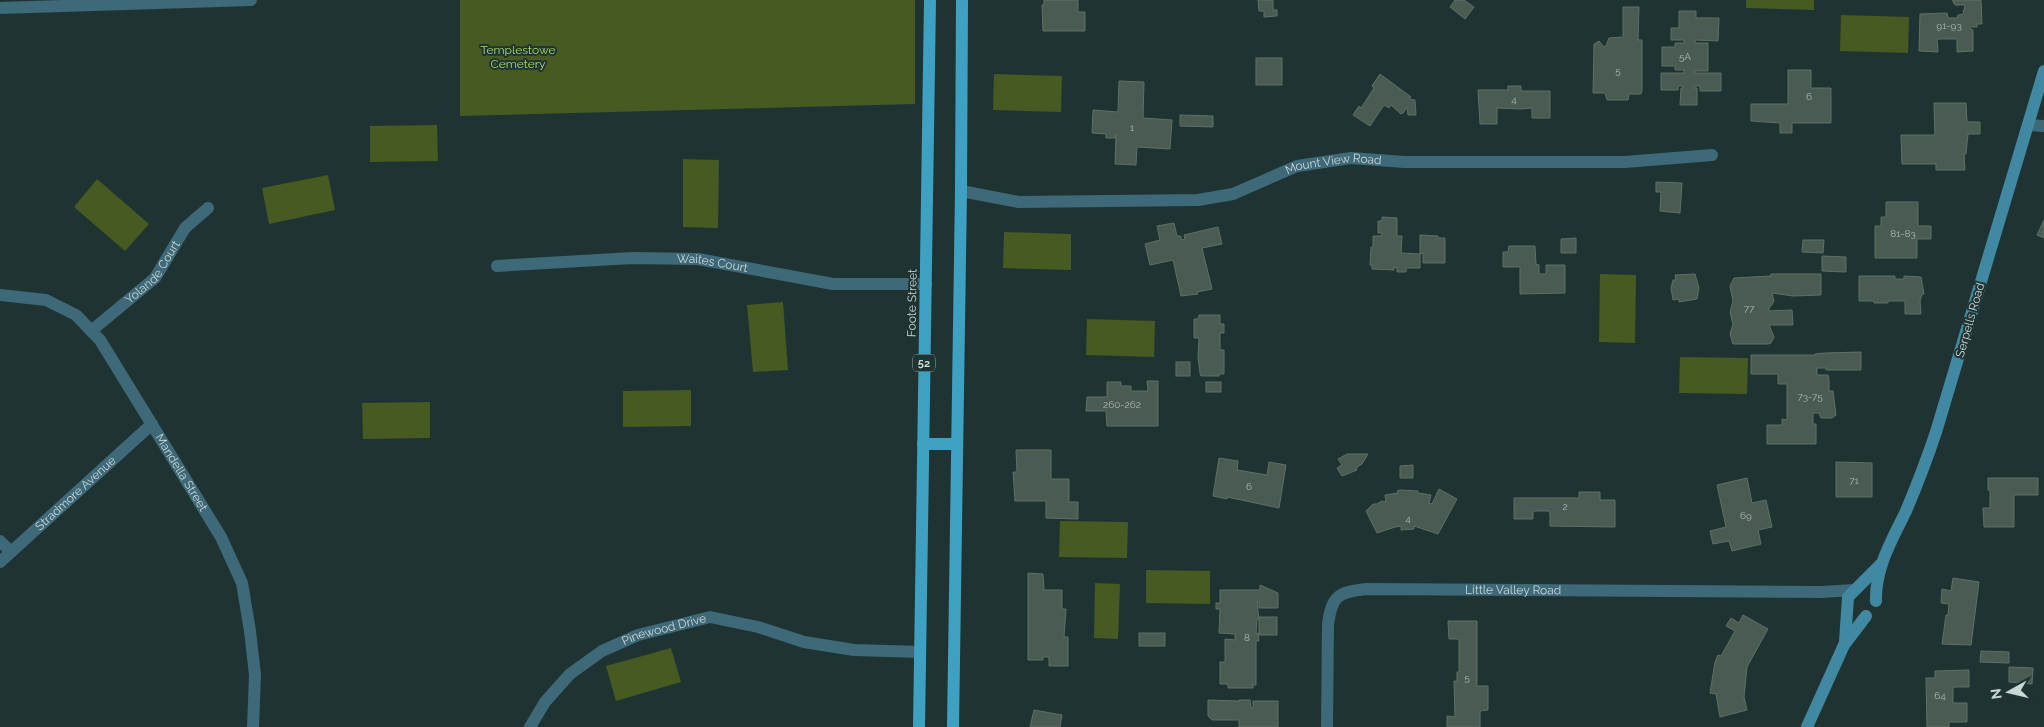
<svg xmlns="http://www.w3.org/2000/svg" width="2044" height="727" font-family="Raleway,sans-serif">
<rect width="100%" height="100%" fill="#1f3432"/>
<!-- green -->
<g fill="#465a22">
<polygon points="460,0 915,0 915,104 460,116"/>
<polygon points="1746,0 1814,0 1814,10 1746,8"/>
<polygon points="1841,15 1909,17 1908,53 1840,51"/>
<polygon points="994,74 1062,76 1061,112 993,110"/>
<polygon points="437,125 438,161 370,162 370,126"/>
<polygon points="683,159 719,160 718,228 683,227"/>
<polygon points="328,175 335,210 269,224 262,188"/>
<polygon points="97,179 149,224 125,251 74,207"/>
<polygon points="1004,232 1071,234 1071,270 1003,268"/>
<polygon points="1600,274 1636,275 1635,343 1599,342"/>
<polygon points="783,302 788,370 753,372 747,305"/>
<polygon points="1087,319 1155,321 1154,357 1086,355"/>
<polygon points="1680,357 1748,358 1747,394 1679,393"/>
<polygon points="691,390 691,426 623,427 623,391"/>
<polygon points="430,402 430,438 363,439 362,403"/>
<polygon points="1060,521 1128,522 1127,558 1059,557"/>
<polygon points="1146,570 1210,571 1210,604 1146,603"/>
<polygon points="1095,583 1120,584 1118,639 1094,638"/>
<polygon points="671,648 681,682 616,701 606,666"/>
</g>
<!-- building -->
<g fill="#4a5b51" stroke="#5f7066">
<polygon points="1044,0 1078,0 1078,12 1085,12 1085,31 1043,31 1042,5 1044,5"/>
<polygon points="1258,0 1273,0 1273,10 1277,10 1277,16 1264,17 1264,11 1259,11"/>
<polygon points="1455,0 1464,0 1474,7 1465,19 1450,7"/>
<polygon points="1952,0 1981,0 1982,24 1977,24 1977,27 1970,27 1970,29 1973,30 1973,51 1957,52 1957,39 1937,39 1938,52 1919,51 1920,14 1947,13 1948,18 1957,18 1958,15 1963,14 1965,5 1955,5"/>
<polygon points="1623,7 1639,7 1638,40 1642,40 1642,90 1641,94 1629,94 1628,100 1607,100 1605,93 1593,93 1594,44 1599,41 1604,47 1606,46 1609,38 1623,37"/>
<polygon points="1679,11 1696,11 1696,18 1719,18 1718,41 1695,40 1695,43 1708,43 1708,71 1695,71 1695,73 1721,73 1721,91 1700,91 1700,86 1695,86 1694,88 1697,88 1697,105 1680,105 1681,88 1683,88 1683,86 1678,86 1678,90 1661,90 1661,73 1684,73 1684,70 1675,70 1675,66 1662,66 1662,47 1675,47 1675,43 1684,43 1684,40 1671,40 1671,28 1679,28"/>
<rect x="1256" y="58" width="26" height="27"/>
<polygon points="1788,70 1811,70 1811,88 1831,88 1831,123 1792,123 1792,133 1780,133 1780,123 1751,121 1751,104 1788,104"/>
<polygon points="1380,74 1411,97 1409,99 1415,100 1416,115 1408,115 1407,107 1403,113 1401,114 1391,105 1389,108 1384,105 1370,126 1353,115 1359,106 1361,108 1374,88 1372,86"/>
<polygon points="1119,81 1144,82 1143,118 1172,120 1170,149 1137,147 1136,165 1115,164 1116,135 1115,138 1106,138 1106,134 1092,133 1093,110 1118,112"/>
<polygon points="1508,86 1521,86 1521,91 1550,91 1550,118 1532,118 1532,108 1521,109 1497,108 1497,124 1480,124 1478,90 1508,90"/>
<polygon points="1934,103 1966,103 1967,122 1980,122 1980,134 1968,134 1966,154 1964,154 1965,170 1936,170 1936,164 1902,164 1901,135 1935,135"/>
<polygon points="1180,115 1213,116 1213,127 1180,126"/>
<polygon points="1656,182 1682,183 1680,213 1660,211 1661,192 1656,192"/>
<polygon points="1886,202 1918,202 1918,226 1931,226 1931,239 1917,239 1917,258 1875,258 1875,226 1881,226 1881,217 1886,217"/>
<polygon points="1382,217 1397,218 1397,236 1402,236 1401,253 1420,254 1420,268 1406,268 1406,272 1397,272 1397,268 1394,267 1394,270 1372,269 1372,265 1370,265 1371,247 1373,247 1373,236 1382,236 1382,233 1378,233 1378,221 1382,221"/>
<polygon points="2044,220 2044,238 2037,235"/>
<polygon points="1174,223 1177,236 1181,236 1181,240 1185,239 1184,235 1218,227 1222,244 1202,248 1212,289 1197,292 1198,294 1181,296 1173,260 1150,265 1145,244 1160,240 1157,226"/>
<polygon points="1420,235 1438,236 1438,238 1445,238 1445,263 1423,263 1423,253 1420,254"/>
<polygon points="1576,238 1576,253 1561,253 1561,239"/>
<polygon points="1803,240 1824,240 1823,253 1802,252"/>
<polygon points="1509,246 1535,246 1536,264 1539,265 1539,274 1546,274 1546,265 1565,265 1565,293 1520,294 1520,267 1503,267 1503,252 1508,252"/>
<polygon points="1822,256 1846,257 1846,272 1822,271"/>
<polygon points="1695,274 1699,288 1697,299 1679,302 1679,299 1673,300 1671,288 1673,280 1676,280 1675,275"/>
<polygon points="1771,274 1821,274 1821,295 1793,296 1772,293 1774,301 1771,306 1769,307 1769,311 1792,310 1793,325 1769,325 1774,337 1771,343 1768,344 1733,344 1730,334 1733,324 1730,312 1733,301 1730,286 1734,278 1771,276"/>
<polygon points="1859,276 1895,276 1895,279 1904,279 1904,276 1921,277 1924,294 1922,294 1920,301 1921,314 1905,314 1905,301 1888,301 1888,303 1874,303 1874,301 1859,301"/>
<polygon points="1199,315 1220,315 1220,324 1224,324 1224,333 1220,333 1220,350 1224,350 1224,374 1219,374 1219,376 1201,376 1200,373 1198,357 1199,338 1194,338 1194,319 1198,319"/>
<polygon points="1861,352 1861,370 1826,370 1826,368 1817,368 1817,375 1828,375 1829,378 1829,391 1833,391 1836,415 1832,418 1821,418 1819,413 1813,413 1813,424 1816,424 1816,444 1767,444 1767,425 1782,425 1782,419 1787,420 1787,384 1778,384 1778,374 1751,374 1751,355 1815,355 1815,354 1825,353"/>
<rect x="1176" y="362" width="14" height="14"/>
<polygon points="1147,381 1158,381 1158,426 1107,426 1106,411 1086,411 1087,397 1107,397 1107,382 1121,382 1121,386 1131,386 1131,391 1148,391"/>
<rect x="1206" y="382" width="15" height="10"/>
<polygon points="1016,450 1051,450 1051,479 1069,479 1069,502 1078,502 1078,519 1046,518 1046,501 1015,501 1013,472 1017,472"/>
<polygon points="1347,454 1368,454 1362,464 1356,468 1357,470 1342,476 1337,468 1342,465 1338,459"/>
<polygon points="1219,458 1238,461 1237,470 1267,475 1269,462 1286,465 1279,508 1227,497 1227,499 1213,496"/>
<polygon points="1836,462 1872,463 1872,497 1836,497"/>
<polygon points="1413,465 1413,478 1400,478 1400,466"/>
<polygon points="1747,478 1752,503 1766,500 1772,527 1758,530 1761,544 1732,551 1729,541 1713,544 1710,531 1726,527 1717,485"/>
<polygon points="1988,478 2038,478 2038,495 2014,495 2014,527 1984,527 1983,508 1990,508 1990,490 1988,490"/>
<polygon points="1439,489 1457,499 1438,534 1414,526 1414,529 1401,530 1401,526 1395,527 1377,533 1366,511 1373,504 1377,504 1382,501 1386,502 1385,495 1398,493 1397,491 1400,490 1418,491 1418,493 1431,495 1429,503 1432,504"/>
<polygon points="1579,492 1600,492 1600,500 1615,500 1615,527 1550,526 1550,513 1548,511 1533,511 1533,519 1514,519 1514,498 1579,498"/>
<polygon points="1028,573 1043,574 1044,590 1062,590 1062,609 1066,609 1064,637 1068,637 1068,666 1049,666 1049,657 1043,657 1043,660 1028,660"/>
<polygon points="1953,578 1979,582 1971,645 1942,644 1946,615 1948,615 1949,604 1941,603 1942,589 1951,591"/>
<polygon points="1260,585 1278,593 1278,608 1259,608 1259,602 1257,602 1259,619 1257,619 1256,634 1258,633 1259,641 1256,641 1256,685 1253,685 1253,688 1228,688 1228,684 1220,684 1220,662 1225,662 1225,639 1235,640 1235,634 1219,633 1220,609 1216,609 1216,603 1220,603 1220,590 1260,590"/>
<polygon points="1743,615 1768,629 1747,667 1744,697 1747,710 1720,717 1716,694 1710,693 1715,662 1718,655 1721,656 1735,631 1726,626 1731,618 1739,623"/>
<rect x="1259" y="617" width="18" height="18"/>
<polygon points="1448,621 1477,621 1477,686 1488,686 1488,710 1480,711 1480,727 1447,727 1447,716 1455,717 1454,681 1457,681 1457,672 1459,672 1459,639 1449,639"/>
<rect x="1139" y="633" width="26" height="13"/>
<polygon points="1981,651 2009,652 2009,663 1980,662"/>
<polygon points="2009,667 2033,668 2032,684 2009,682"/>
<polygon points="1969,670 1969,687 1953,687 1953,703 1967,703 1967,722 1949,722 1949,727 1927,727 1926,678 1935,678 1935,671"/>
<polygon points="1208,700 1239,701 1239,700 1250,700 1251,708 1253,708 1253,701 1278,701 1278,727 1239,727 1239,720 1212,720 1208,716"/>
<polygon points="1034,710 1062,715 1060,727 1030,727"/>
</g>
<g fill="none" stroke-linecap="round" stroke-linejoin="round">
<!-- street -->
<g stroke="#3e6979" stroke-width="12">
<polyline points="0,8 251,0"/>
<polyline points="2028,125 2044,126"/>
<path id="s1" d="M 961,191 L 1019,202 L 1198,200 L 1233,194 L 1297,166 L 1351,158 L 1404,162 L 1625,162 L 1712,155"/>
<path id="s2" d="M 497,266 L 632,258 L 698,259 L 833,284 L 926,284"/>
<path id="s3" d="M 0,295 L 46,300 L 76,315 L 100,340 L 221,537 L 242,583 L 250,631 L 255,675 L 253,727"/>
<path id="s4" d="M 91,331 L 155,278 L 185,228 L 208,208"/>
<polyline points="0,541 11,552"/>
<path id="s5" d="M 0,562 L 152,424"/>
<path id="s6" d="M 530,727 L 545,702 L 570,674 L 602,651 L 638,635 L 710,617 L 758,627 L 804,642 L 854,650 L 920,652"/>
<path id="s7" d="M 1327,727 L 1328,624 C 1332,596 1338,592 1366,589 L 1822,592 L 1854,590"/>
</g>
<!-- secondary -->
<g stroke="#4189a2" stroke-width="12">
<path d="M 1876,601 C 1875,568 1892,540 1906,511 C 1917,485 1927,459 1936,432 L 2044,71"/>
<polyline points="1845,642 1848,597 1881,564"/>
<polyline points="1807,727 1844,645 1866,616"/>
</g>
<!-- primary -->
<g stroke="#3fa1c2" stroke-width="12">
<polyline points="923,444 957,444"/>
<polyline points="919,727 930,0"/>
<polyline points="953,727 961,191 962,0"/>
</g>
</g>
<g text-anchor="middle" dominant-baseline="central" stroke-width="4" stroke-linejoin="round" paint-order="stroke">
<!-- number labels -->
<g font-size="10" fill="#abb8b5">
<text x="1949" y="25">91-93</text>
<text x="1685" y="56">5A</text>
<text x="1618" y="70">5</text>
<text x="1809" y="96">6</text>
<text x="1514" y="99">4</text>
<text x="1132" y="127">1</text>
<text x="1903" y="233">81-83</text>
<text x="1749" y="308">77</text>
<text x="1810" y="396">73-75</text>
<text x="1122" y="404">260-262</text>
<text x="1854" y="480">71</text>
<text x="1249" y="486">6</text>
<text x="1565" y="506">2</text>
<text x="1746" y="515">69</text>
<text x="1408" y="518">4</text>
<text x="1247" y="637">8</text>
<text x="1467" y="677">5</text>
<text x="1940" y="695">64</text>
</g>
<!-- shield labels -->
<rect fill="#1f3432" stroke="#97a6a5" stroke-width="1" x="913" y="354.5" width="22" height="17" rx="4"/>
<g font-size="11" font-weight="bold" fill="#cbd7d6">
<text x="924" y="363">52</text>
</g>
<!-- park labels -->
<g font-size="12" fill="#aed967" stroke="#1f3432">
<text x="518" y="50">Templestowe<tspan x="518" dy="14">Cemetery</tspan></text>
</g>
<!-- street labels -->
<g font-size="12" fill="#cbd7d6" stroke="#1f3432">
<text stroke="none"><textPath href="#s1" startOffset="380">Mount View Road</textPath></text>
<text stroke="none"><textPath href="#s2" startOffset="216">Waites Court</textPath></text>
<text stroke="none"><textPath href="#s4" startOffset="86">Yolande Court</textPath></text>
<text transform="translate(912 303) rotate(-89)">Foote Street</text>
<text transform="translate(1970 320) rotate(-74)">Serpells Road</text>
<text stroke="none"><textPath href="#s3" startOffset="270">Mandella Street</textPath></text>
<text stroke="none"><textPath href="#s5" startOffset="102">Stradmore Avenue</textPath></text>
<text stroke="none"><textPath href="#s7" startOffset="309">Little Valley Road</textPath></text>
<text stroke="none"><textPath href="#s6" startOffset="172">Pinewood Drive</textPath></text>
</g>
</g>
<!-- north arrow -->
<g transform="translate(2009 692) rotate(262)" stroke="#1f3432" stroke-width="4" paint-order="stroke">
<path d="M0-4L9 19L0 12L-9 19Z" fill="#cbd7d6"/>
<text y="-8" font-size="14" font-weight="bold" text-anchor="middle" fill="#cbd7d6">N</text>
</g>
</svg>
